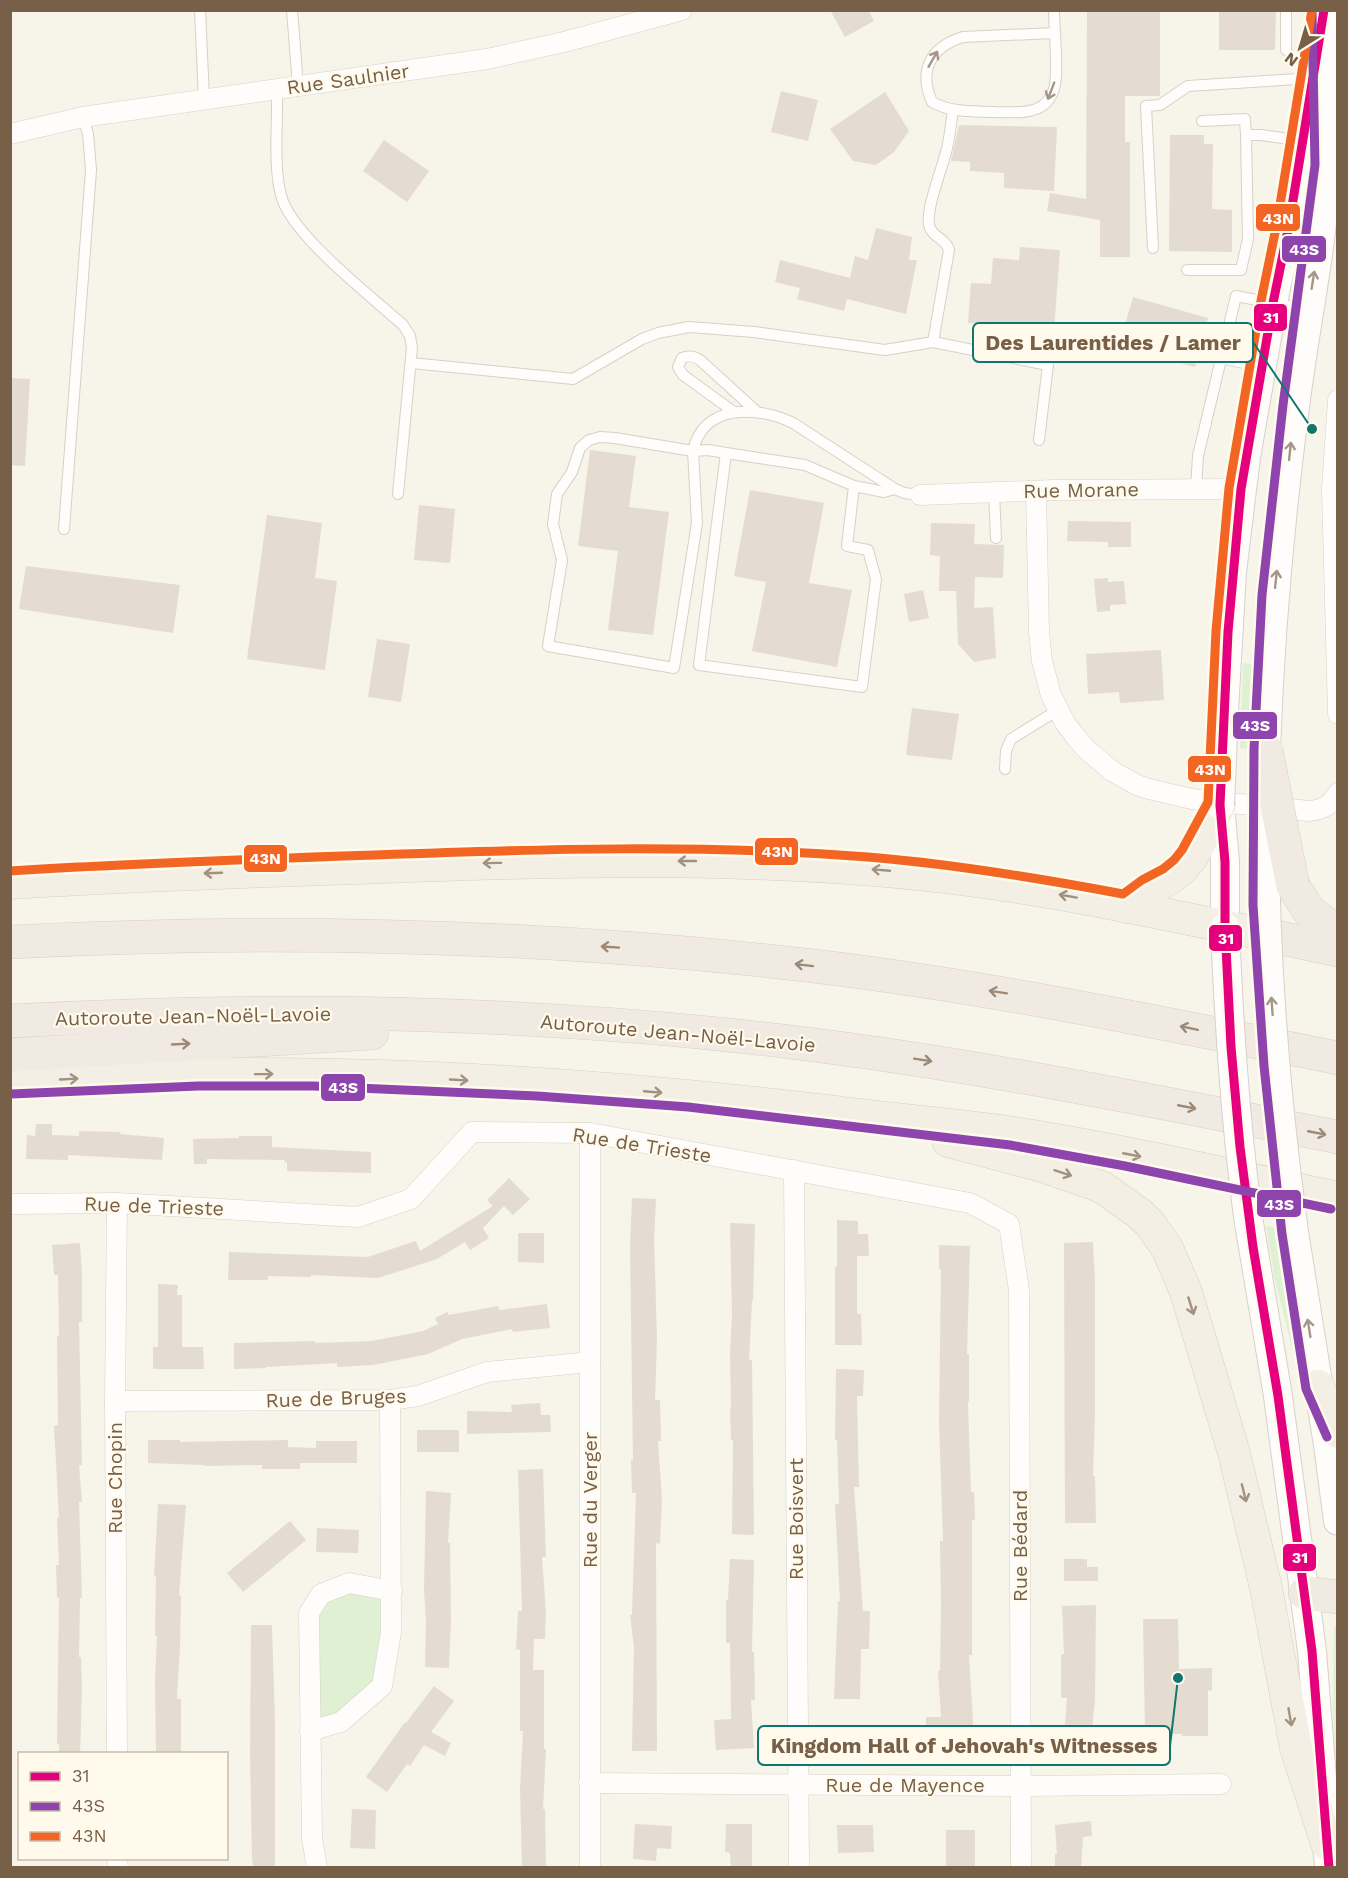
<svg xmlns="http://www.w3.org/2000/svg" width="1348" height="1878" font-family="'Work Sans',sans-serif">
<rect width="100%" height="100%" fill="#f7f4e9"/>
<!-- green -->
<g fill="#dff0d3">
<polygon points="1243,663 1256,664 1253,750 1240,748"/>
<polygon points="1266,1226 1276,1228 1303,1375 1299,1376 1275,1280"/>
<polygon points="392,1591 382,1686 310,1731 309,1613 321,1594"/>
<polygon points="1337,1626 1338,1627 1337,1789 1333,1715 1334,1627"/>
</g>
<!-- building -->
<g fill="#e4dcd0">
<polygon points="830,10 868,10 874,21 845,37"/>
<polygon points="1087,10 1160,10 1160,96 1125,96 1125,142 1130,142 1130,257 1100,257 1100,220 1047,211 1050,193 1086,199"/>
<polygon points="1219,10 1276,10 1275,50 1219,50"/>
<polygon points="781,91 818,100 808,141 771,132"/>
<polygon points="885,92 909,131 894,152 876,165 853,161 830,129"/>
<polygon points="959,125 1057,127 1054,191 1004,188 1004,173 970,171 970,162 951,161"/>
<polygon points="1170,135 1204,135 1204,144 1213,144 1212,209 1232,210 1232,252 1169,251"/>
<polygon points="384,140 429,171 407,202 363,171"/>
<polygon points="876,228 912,237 909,260 917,260 906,314 847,299 844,311 797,299 800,288 775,282 780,260 850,278 855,256 868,260"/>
<polygon points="1020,247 1060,250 1054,330 968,323 971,283 991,284 993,258 1019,260"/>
<polygon points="1133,297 1208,318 1195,367 1119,346"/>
<polygon points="10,378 30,379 25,466 10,465"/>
<polygon points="590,450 636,456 629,507 669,512 653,635 608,630 618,551 578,546"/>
<polygon points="750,490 824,503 809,583 852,590 837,667 752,651 766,582 734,576"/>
<polygon points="419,505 455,509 450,563 414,560"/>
<polygon points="267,515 322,523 315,578 337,581 325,670 247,659"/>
<polygon points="1068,521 1131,522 1131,547 1108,547 1108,542 1067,541"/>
<polygon points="931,523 975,524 974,544 1004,545 1003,578 975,577 974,608 993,607 996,658 974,662 958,644 956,591 939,591 940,556 930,555"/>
<polygon points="26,566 180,585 173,633 19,609"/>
<polygon points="1108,578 1108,582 1124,581 1126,604 1110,605 1110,611 1097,612 1094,579"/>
<polygon points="923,590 929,618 909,622 904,594"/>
<polygon points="377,639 410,644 401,702 368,697"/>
<polygon points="1161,650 1164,700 1120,703 1119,692 1088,694 1086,654"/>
<polygon points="912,708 959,714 952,760 906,755"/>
<polygon points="36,1124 52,1124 52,1135 79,1136 79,1131 120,1132 120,1134 164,1138 162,1160 68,1155 68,1160 26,1159 27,1135 35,1136"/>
<polygon points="239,1136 272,1136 272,1147 371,1152 371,1173 287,1171 287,1162 284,1162 285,1160 207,1159 207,1164 194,1164 193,1139 239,1138"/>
<polygon points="509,1178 530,1199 513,1215 504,1206 483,1228 489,1238 470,1250 465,1242 437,1259 378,1278 311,1275 311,1277 268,1276 268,1280 228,1280 229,1252 368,1257 416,1241 420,1251 493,1206 487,1200"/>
<polygon points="632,1198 656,1199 654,1239 657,1337 655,1400 660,1400 661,1441 658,1441 662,1499 660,1544 656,1543 657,1751 632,1751 634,1647 630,1615 632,1615 636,1493 632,1493 631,1460 633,1460 630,1246"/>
<polygon points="837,1220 858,1221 858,1234 868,1234 869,1256 857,1256 857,1314 861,1314 862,1345 835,1345 835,1267 837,1267"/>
<polygon points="730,1223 755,1224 753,1301 752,1301 749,1360 752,1360 754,1535 732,1534 733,1440 731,1440 730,1409 731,1409 730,1352 732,1314"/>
<polygon points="518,1233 544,1233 544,1263 518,1262"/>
<polygon points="1093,1242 1095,1282 1095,1413 1093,1476 1095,1476 1096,1523 1065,1523 1064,1243"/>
<polygon points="80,1243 82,1273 82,1322 79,1322 82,1465 79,1465 82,1502 79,1502 82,1598 80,1598 79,1657 81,1657 82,1689 80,1754 59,1754 59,1744 57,1744 59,1598 57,1598 56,1565 59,1565 57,1518 59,1518 54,1426 58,1425 57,1336 59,1336 58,1275 54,1275 52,1245"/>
<polygon points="939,1245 970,1246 967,1354 969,1354 969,1402 968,1402 971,1492 974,1492 975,1520 972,1520 972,1655 969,1655 974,1739 926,1739 926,1717 941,1717 938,1671 940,1671 941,1606 940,1541 943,1541 939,1423 941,1269 939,1269"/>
<polygon points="158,1284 178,1285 177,1295 182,1295 182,1347 203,1347 204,1369 153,1369 153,1347 158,1347"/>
<polygon points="547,1304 550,1328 513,1332 512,1329 462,1339 428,1354 373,1365 337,1367 337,1363 266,1367 266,1368 234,1369 234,1343 315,1341 315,1343 372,1341 423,1331 438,1324 435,1318 447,1312 449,1315 498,1306 499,1310"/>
<polygon points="836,1369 864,1370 863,1396 857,1396 859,1487 854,1487 863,1611 870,1611 869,1649 861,1649 860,1699 834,1699 838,1601 840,1601 835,1504 839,1504 837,1440 835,1440"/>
<polygon points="540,1403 541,1415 550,1415 551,1432 467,1434 467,1411 512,1412 511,1405"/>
<rect x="417" y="1430" width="42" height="22"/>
<polygon points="148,1440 180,1440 180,1442 288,1440 288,1447 316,1448 316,1441 357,1441 357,1463 300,1463 300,1469 262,1469 262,1465 205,1466 204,1465 148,1463"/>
<polygon points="543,1469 546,1557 542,1557 546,1612 545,1639 534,1639 533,1670 544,1670 544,1749 546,1749 543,1809 545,1809 546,1868 522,1868 520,1788 523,1731 520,1731 520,1650 516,1649 518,1611 522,1611 518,1470"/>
<polygon points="426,1491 451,1493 448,1543 450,1543 451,1620 449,1668 425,1667 426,1621 424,1590"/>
<polygon points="158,1504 186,1505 179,1595 181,1596 180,1647 177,1699 181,1699 181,1754 156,1754 155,1681 157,1636 155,1636 156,1576 154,1576"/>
<polygon points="290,1521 306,1540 243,1592 227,1573"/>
<polygon points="317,1528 359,1530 358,1553 316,1552"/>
<polygon points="730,1559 754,1560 752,1652 754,1652 755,1700 751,1700 754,1748 716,1750 714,1720 731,1719 730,1643 726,1643 726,1600 728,1600"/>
<polygon points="1064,1559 1087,1559 1087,1567 1098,1567 1098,1581 1064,1581"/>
<polygon points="1096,1605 1095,1699 1090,1753 1063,1751 1067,1698 1061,1698 1061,1654 1064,1654 1062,1606"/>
<polygon points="1143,1619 1178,1619 1179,1669 1212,1668 1212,1690 1208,1691 1208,1736 1182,1736 1182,1734 1145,1734"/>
<polygon points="251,1625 272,1625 275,1722 275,1868 253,1868 252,1859 250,1753"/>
<polygon points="434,1686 454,1701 431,1732 451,1743 445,1756 424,1745 410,1766 407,1764 387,1792 366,1777 405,1722 406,1723"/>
<polygon points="896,1725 897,1750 835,1751 834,1727"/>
<polygon points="352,1809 376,1810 375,1849 350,1848"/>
<polygon points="1091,1821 1092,1836 1083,1837 1081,1868 1055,1868 1055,1854 1057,1854 1055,1825"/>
<polygon points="635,1824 672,1826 671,1849 657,1848 656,1861 633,1859"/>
<polygon points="726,1824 752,1824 752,1868 731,1868 730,1853 725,1852"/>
<polygon points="837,1825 873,1825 874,1852 838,1853"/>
<rect x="946" y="1830" width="29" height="38"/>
</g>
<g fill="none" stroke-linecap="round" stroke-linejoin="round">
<!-- service casing -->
<g stroke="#d6d1c7" stroke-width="12">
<g id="service">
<polyline points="200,10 204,99"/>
<polyline points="292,10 298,86"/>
<path d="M 1054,10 C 1054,30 1059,73 1054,89 C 1051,98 1045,106 1036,109 C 1024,114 1008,112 995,112 C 972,111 952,113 932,102 C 918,70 931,47 963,37 L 1054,33"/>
<polyline points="1286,50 1286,10"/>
<path d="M 277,89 C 278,120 273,166 281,195 C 290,234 372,297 403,325 L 410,336 L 412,348 L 398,494"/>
<polyline points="1202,121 1245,119 1246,135"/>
<polyline points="1153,248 1146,106 1160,105 1188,86 1313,78"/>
<polyline points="1187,270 1241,270 1248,239 1246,135 1261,135 1303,141"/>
<polyline points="933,342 1048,365 1039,440"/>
<polyline points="1221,358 1262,367"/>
<path d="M 411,363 L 573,379 L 642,339 L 658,333 L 689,327 L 754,332 L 885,350 L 933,342 L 949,250 C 946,238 931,237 929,225 C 926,207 943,167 947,148 C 950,136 951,123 953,111"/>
<path d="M 734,412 L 683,375 L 678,367 L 682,358 C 689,355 694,356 700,360 L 756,411"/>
<path d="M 726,453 L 708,450 L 693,451 L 697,523 L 674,668 L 548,646 L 562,560 L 553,524 L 557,494 L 572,472 L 580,448 L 589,440 L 600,437 L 615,438 L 693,451 C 703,403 758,406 793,423 L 895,489 L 904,493 L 920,495"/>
<polyline points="854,486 805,465 726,453 699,665 862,687 876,579 868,550 847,546 854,486 884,492 895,489"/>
<polyline points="1196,488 1198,456 1236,296 1308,310"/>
<polyline points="994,493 996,538"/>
<polyline points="64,529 91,170 88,134 83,117"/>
<polyline points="1005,769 1006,751 1011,739 1058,710"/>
</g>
</g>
<!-- minor casing -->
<g stroke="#d6d1c7" stroke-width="21">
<g id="minor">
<polyline points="10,134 83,117 487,59 564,42 682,10"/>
<polyline points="1338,400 1332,489 1338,714"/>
<path d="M 1036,491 L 1039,632 L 1042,661 L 1051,695 L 1065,723 L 1075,736 L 1086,749 L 1112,771 L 1137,785 L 1149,789 L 1192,799 L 1309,811 C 1323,810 1331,805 1338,793"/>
<polyline points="920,495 1054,490 1241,489"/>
<polyline points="590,1133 590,1868"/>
<polyline points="794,1170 799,1868"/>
<polyline points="10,1204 117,1203 358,1217 411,1199 472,1132 590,1133 970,1203 1009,1224 1019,1290 1021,1868"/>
<polyline points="115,1401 390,1400 418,1396 487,1372 590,1362"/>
<polyline points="310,1731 341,1722 382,1686 391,1632 390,1400"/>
<polyline points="117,1754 115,1401 117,1203"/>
<polyline points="589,1783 1022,1786 1221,1784"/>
<polyline points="117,1858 118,1868"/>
<polyline points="317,1868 312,1838 309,1613 321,1594 349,1583 392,1591"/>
</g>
</g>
<!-- secondary casing -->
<g stroke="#d7d1c7" stroke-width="30">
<g id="secondary">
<polyline points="1224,711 1232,572 1246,457 1273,303 1289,225 1313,84"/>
<path d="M 1266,750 C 1270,635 1280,521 1295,407 C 1305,326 1323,246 1327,165 C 1330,113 1323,62 1324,10"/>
<polyline points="1220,805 1225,862 1225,927"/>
<polyline points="1249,1223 1278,1396 1312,1651 1329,1868"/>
<polyline points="1294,1232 1328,1445 1338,1521"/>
</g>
</g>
<!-- primary casing -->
<g stroke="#d6cfc5" stroke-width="33">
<g id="primary">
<path d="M 10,883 C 135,875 260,871 385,867 C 569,860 753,856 936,876 C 1047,888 1157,913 1267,935"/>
<polyline points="1126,907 1148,890 1169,879 1182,869 1192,857 1220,805"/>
<path d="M 10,1082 C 286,1063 561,1079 835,1112 C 895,1120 955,1124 1015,1133 C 1123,1150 1230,1175 1338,1198"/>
<polyline points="948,1141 1042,1166 1102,1187 1140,1214 1150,1224 1167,1248 1186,1292 1234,1453 1266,1588 1296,1748 1327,1844"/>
<polyline points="1318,1386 1338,1432"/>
</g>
</g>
<!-- motorway casing -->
<g stroke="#d6cfc5" stroke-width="34">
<g id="motorway">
<polyline points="1293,886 1309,911 1338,933"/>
<polyline points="1267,935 1338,950"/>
<path d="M 10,942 C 281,928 552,935 822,967 C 995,988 1166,1024 1338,1058"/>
<path d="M 10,1021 C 268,1007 526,1010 782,1041 C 969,1063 1153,1101 1338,1137"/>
<polyline points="10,1055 372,1033"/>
<polyline points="1305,1593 1338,1597"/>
</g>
</g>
<!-- service -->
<use href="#service" stroke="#fefdfc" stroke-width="10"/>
<!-- minor -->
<use href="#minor" stroke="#fefdfc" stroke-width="20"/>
<!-- secondary -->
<use href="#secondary" stroke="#fefdfc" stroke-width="28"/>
<!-- primary -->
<use href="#primary" stroke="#f3efe4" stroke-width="32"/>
<!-- motorway -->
<use href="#motorway" stroke="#f1eae3" stroke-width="33"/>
<!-- secondary-bridge casing -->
<g stroke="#d7d1c7" stroke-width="30" stroke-linecap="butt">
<g id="secondary-bridge">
<path d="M 1265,788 C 1263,936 1274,1085 1294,1232"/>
<polyline points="1220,805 1224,711"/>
<path d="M 1225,927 C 1229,1026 1235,1124 1249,1223"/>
</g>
</g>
<!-- motorway-bridge casing -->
<g stroke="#d6cfc5" stroke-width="34" stroke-linecap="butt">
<polyline id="motorway-bridge" points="1266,750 1293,886"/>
</g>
<!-- secondary-bridge -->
<use href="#secondary-bridge" stroke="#fefdfc" stroke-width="28"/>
<!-- motorway-bridge -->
<use href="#motorway-bridge" stroke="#f1eae3" stroke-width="33"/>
<!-- bus-1 casing -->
<g stroke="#fffaeb" stroke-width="14">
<polyline id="bus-1" points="1324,10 1289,225 1273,303 1241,489 1228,632 1220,805 1225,862 1225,927 1231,1047 1240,1147 1253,1247 1278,1396 1312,1651 1329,1868"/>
</g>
<!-- bus-2 casing -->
<g stroke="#fffaeb" stroke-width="14">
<g id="bus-2">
<polyline points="1312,10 1315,165 1283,405 1262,595 1254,749 1253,905 1264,1066 1282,1234 1306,1389 1327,1437"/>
<polyline points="11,1094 198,1086 313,1086 537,1096 688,1107 1010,1145 1125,1166 1331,1209"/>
</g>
</g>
<!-- bus-3 casing -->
<g stroke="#fffaeb" stroke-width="14">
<path id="bus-3" d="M 10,871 C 132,863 253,859 375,855 C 539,849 704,844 868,857 C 954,864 1038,878 1123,894 L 1142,880 L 1163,869 L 1174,860 L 1182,850 L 1208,802 L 1216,631 L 1229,488 L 1261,301 L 1277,223 L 1312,10"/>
</g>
<!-- bus-1 -->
<use href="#bus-1" stroke="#e5007d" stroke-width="9"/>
<!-- bus-2 -->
<use href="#bus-2" stroke="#8e44ad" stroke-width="9"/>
<!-- bus-3 -->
<use href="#bus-3" stroke="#f26522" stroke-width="9"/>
</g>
<!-- one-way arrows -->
<defs><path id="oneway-shaft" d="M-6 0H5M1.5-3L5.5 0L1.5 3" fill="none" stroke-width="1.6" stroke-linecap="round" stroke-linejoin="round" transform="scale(1.5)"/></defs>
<g stroke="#a69687">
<use href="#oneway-shaft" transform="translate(933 59) rotate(-60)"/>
<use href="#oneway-shaft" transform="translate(1051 91) rotate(111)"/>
<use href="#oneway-shaft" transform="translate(1313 280) rotate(-81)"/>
<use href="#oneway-shaft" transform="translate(1290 451) rotate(-84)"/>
<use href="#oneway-shaft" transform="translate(1276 579) rotate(-84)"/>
<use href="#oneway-shaft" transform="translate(1272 1006) rotate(-94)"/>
<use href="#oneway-shaft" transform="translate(1309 1328) rotate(-99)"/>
</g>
<g stroke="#a2917f">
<use href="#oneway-shaft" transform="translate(687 861) rotate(-180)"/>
<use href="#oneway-shaft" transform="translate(492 863) rotate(179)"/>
<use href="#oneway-shaft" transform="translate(881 870) rotate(-175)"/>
<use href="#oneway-shaft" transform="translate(213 873) rotate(178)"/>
<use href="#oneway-shaft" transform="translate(1068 896) rotate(-170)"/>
<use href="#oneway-shaft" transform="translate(264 1074) rotate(-1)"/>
<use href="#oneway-shaft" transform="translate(69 1079) rotate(-3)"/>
<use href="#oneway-shaft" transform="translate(459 1080) rotate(3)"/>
<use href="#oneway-shaft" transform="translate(653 1092) rotate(5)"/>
<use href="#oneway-shaft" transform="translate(1132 1155) rotate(11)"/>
<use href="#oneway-shaft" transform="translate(1063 1173) rotate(18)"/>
<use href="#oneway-shaft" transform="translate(1191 1306) rotate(73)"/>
<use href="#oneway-shaft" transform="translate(1244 1493) rotate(76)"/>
<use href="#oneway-shaft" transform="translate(1290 1717) rotate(80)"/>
</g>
<g stroke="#9c8976">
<use href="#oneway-shaft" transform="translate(610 947) rotate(-176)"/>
<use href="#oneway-shaft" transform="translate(804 965) rotate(-173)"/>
<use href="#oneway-shaft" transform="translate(998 992) rotate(-171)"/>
<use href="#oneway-shaft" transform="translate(1189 1028) rotate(-168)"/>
<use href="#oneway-shaft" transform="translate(181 1044) rotate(-3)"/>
<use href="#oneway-shaft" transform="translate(923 1060) rotate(9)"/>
<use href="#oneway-shaft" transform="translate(1187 1107) rotate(11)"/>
<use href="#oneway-shaft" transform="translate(1317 1133) rotate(11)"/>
</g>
<g text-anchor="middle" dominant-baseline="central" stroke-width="4.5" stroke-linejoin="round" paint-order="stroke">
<!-- street labels -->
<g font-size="20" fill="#775f48" stroke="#fffaeb">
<text transform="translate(348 79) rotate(-8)">Rue Saulnier</text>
<text transform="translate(1081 490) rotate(-1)">Rue Morane</text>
<text transform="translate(193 1016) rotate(-1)">Autoroute Jean-Noël-Lavoie</text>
<text transform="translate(678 1033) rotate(5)">Autoroute Jean-Noël-Lavoie</text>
<text transform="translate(642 1145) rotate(9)">Rue de Trieste</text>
<text transform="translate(154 1206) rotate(2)">Rue de Trieste</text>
<text transform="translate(336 1398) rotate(-2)">Rue de Bruges</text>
<text transform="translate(115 1478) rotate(-90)">Rue Chopin</text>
<text transform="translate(590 1500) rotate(-90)">Rue du Verger</text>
<text transform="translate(796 1519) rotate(-90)">Rue Boisvert</text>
<text transform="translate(1020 1546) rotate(-90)">Rue Bédard</text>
<text x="905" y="1785">Rue de Mayence</text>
</g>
</g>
<!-- callouts -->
<path fill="none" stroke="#0f766e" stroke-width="2" d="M1312 429L1253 342M1178 1678L1170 1746"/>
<g fill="#0f766e" stroke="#fffaeb" stroke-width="2">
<circle cx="1312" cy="429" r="6"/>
<circle cx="1178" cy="1678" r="6"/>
</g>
<g fill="#fffaeb" stroke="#0f766e" stroke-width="2">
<rect x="973" y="323" width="280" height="39" rx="6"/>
<rect x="758" y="1726" width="412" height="39" rx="6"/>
</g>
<g font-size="21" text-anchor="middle" font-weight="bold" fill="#775f48">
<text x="1113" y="350">Des Laurentides / Lamer</text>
<text x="964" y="1753">Kingdom Hall of Jehovah's Witnesses</text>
</g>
<g stroke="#fffaeb" stroke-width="2">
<rect x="1255" y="203" width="46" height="29" rx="6" fill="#f26522"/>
<rect x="1281" y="235" width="46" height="28" rx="6" fill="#8e44ad"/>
<rect x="1253" y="303" width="35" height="29" rx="6" fill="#e5007d"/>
<rect x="1232" y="711" width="46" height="29" rx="6" fill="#8e44ad"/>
<rect x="1187" y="755" width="45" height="28" rx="6" fill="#f26522"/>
<rect x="754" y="837" width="45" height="29" rx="6" fill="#f26522"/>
<rect x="243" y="844" width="45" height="29" rx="6" fill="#f26522"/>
<rect x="1208" y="924" width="35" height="28" rx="6" fill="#e5007d"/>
<rect x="320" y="1073" width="46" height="29" rx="6" fill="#8e44ad"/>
<rect x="1256" y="1189" width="46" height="29" rx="6" fill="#8e44ad"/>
<rect x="1282" y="1543" width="35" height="29" rx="6" fill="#e5007d"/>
</g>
<g font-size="16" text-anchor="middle" font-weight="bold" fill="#fff">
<text x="1278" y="224">43N</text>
<text x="1304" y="255">43S</text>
<text x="1271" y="323">31</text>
<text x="1255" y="731">43S</text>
<text x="1210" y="775">43N</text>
<text x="777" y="857">43N</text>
<text x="265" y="864">43N</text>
<text x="1226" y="944">31</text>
<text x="343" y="1093">43S</text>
<text x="1279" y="1210">43S</text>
<text x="1300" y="1563">31</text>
</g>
<!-- border -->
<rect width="1348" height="1878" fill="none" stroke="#775f48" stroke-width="24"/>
<!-- legend -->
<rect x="18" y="1752" width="210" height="108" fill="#fffaeb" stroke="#c9bcaa" stroke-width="1.5"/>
<rect x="30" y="1772" width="30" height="9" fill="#e5007d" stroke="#c9bcaa" stroke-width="1.5"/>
<text x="72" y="1782" font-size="18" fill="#775f48">31</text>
<rect x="30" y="1802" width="30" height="9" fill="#8e44ad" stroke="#c9bcaa" stroke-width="1.5"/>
<text x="72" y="1812" font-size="18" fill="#775f48">43S</text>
<rect x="30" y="1832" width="30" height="9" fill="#f26522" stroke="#c9bcaa" stroke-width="1.5"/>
<text x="72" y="1842" font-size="18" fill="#775f48">43N</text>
<!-- north arrow -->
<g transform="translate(1300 48) rotate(217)" stroke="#fffaeb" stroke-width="4.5" paint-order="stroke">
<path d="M0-4.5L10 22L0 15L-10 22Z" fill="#775f48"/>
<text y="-9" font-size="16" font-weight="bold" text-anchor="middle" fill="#775f48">N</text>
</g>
</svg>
